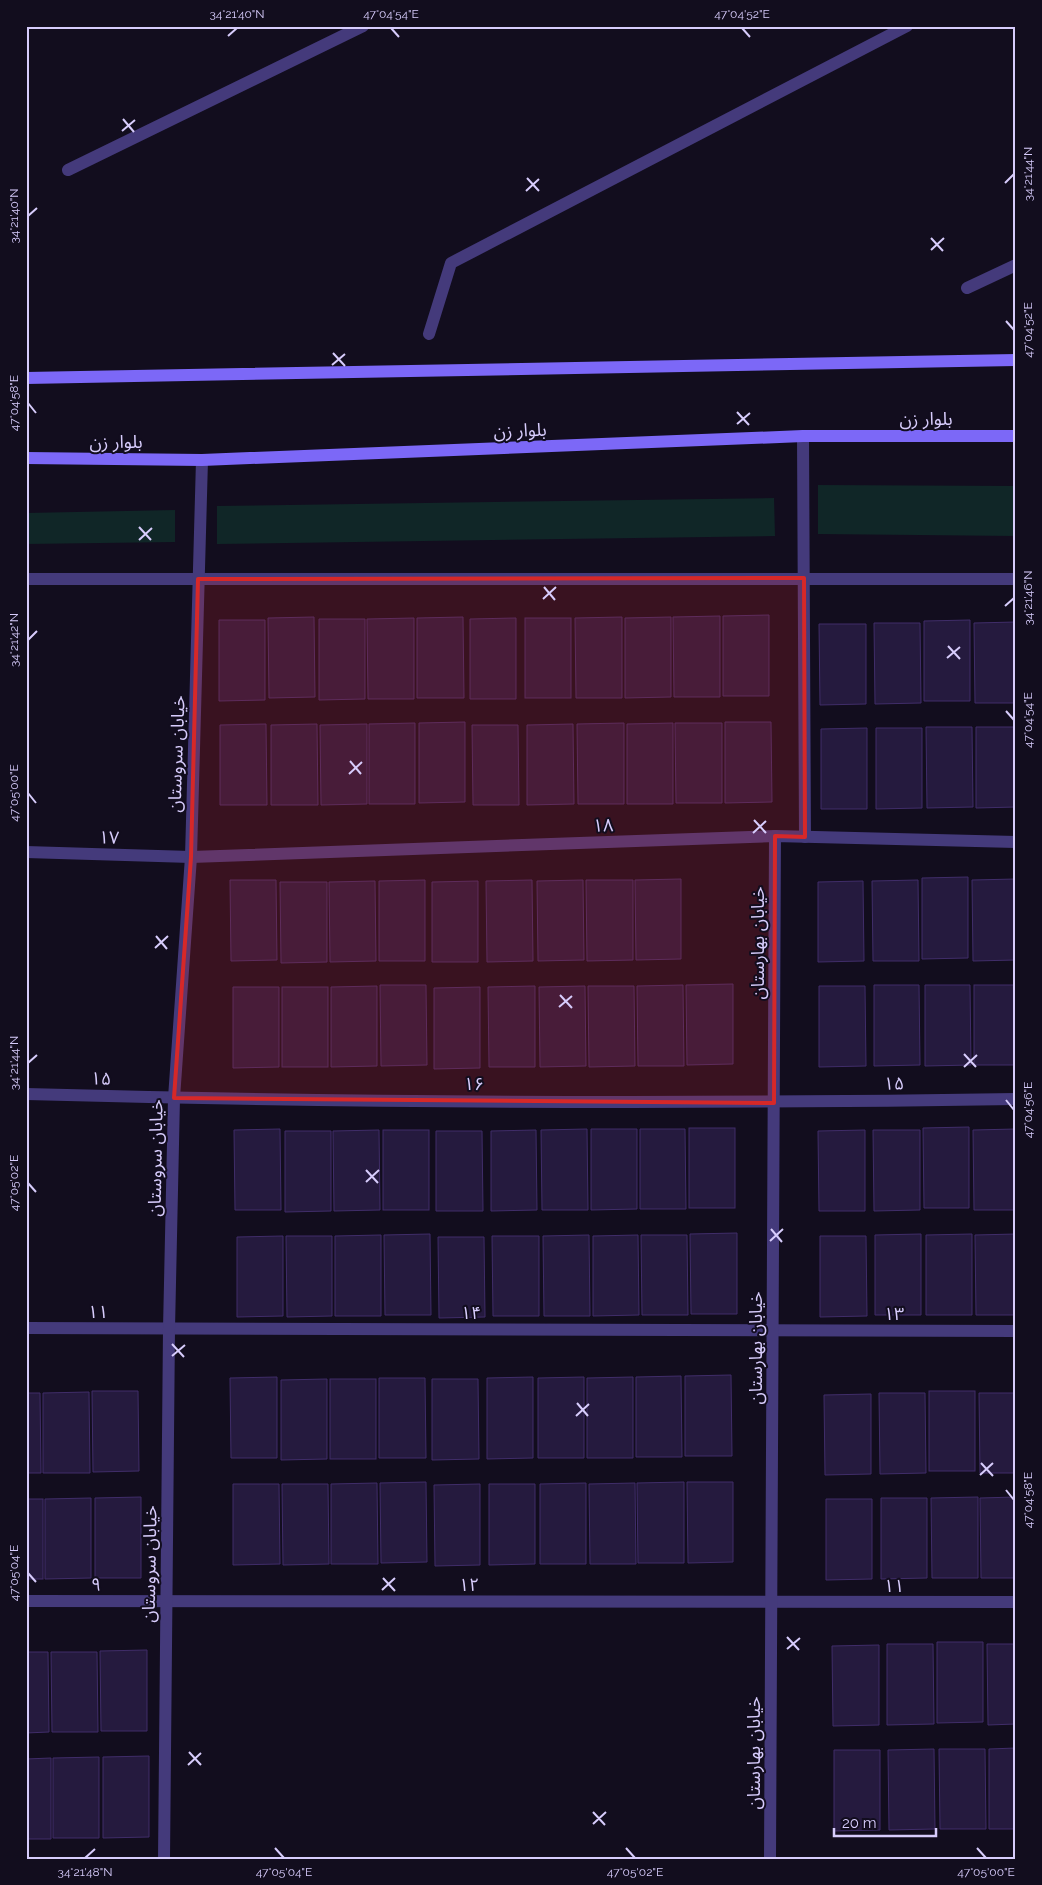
<svg xmlns="http://www.w3.org/2000/svg" width="1042" height="1885" font-family="Raleway,'Noto Sans Arabic',sans-serif">
<rect width="100%" height="100%" fill="#120d1e"/>
<!-- green -->
<g fill="#102627">
<polygon points="818,485 1016,486 1016,536 818,534"/>
<polygon points="774,498 775,536 217,544 217,506"/>
<polygon points="175,510 175,542 26,544 26,513"/>
</g>
<!-- building -->
<g fill="#251a3e" stroke="#402d69">
<polygon points="769,615 769,696 723,696 723,616"/>
<polygon points="720,616 720,697 674,697 673,617"/>
<polygon points="314,617 315,697 269,698 268,618"/>
<polygon points="463,617 464,698 417,698 417,618"/>
<polygon points="622,617 622,698 576,698 575,618"/>
<polygon points="671,617 671,697 625,698 625,618"/>
<polygon points="414,618 414,699 368,699 367,619"/>
<polygon points="516,618 516,699 470,699 470,619"/>
<rect x="525" y="618" width="46" height="80"/>
<polygon points="319,619 365,619 365,699 319,700"/>
<polygon points="219,620 265,620 265,700 219,701"/>
<polygon points="970,620 970,701 924,701 924,621"/>
<polygon points="1016,622 1016,703 975,703 974,623"/>
<polygon points="874,623 920,623 921,703 875,704"/>
<polygon points="819,624 866,624 866,704 820,705"/>
<polygon points="465,722 465,802 419,803 419,723"/>
<polygon points="725,722 771,722 772,802 725,803"/>
<polygon points="415,723 415,804 369,804 369,724"/>
<polygon points="624,723 624,804 578,804 577,724"/>
<polygon points="673,723 673,804 627,804 627,724"/>
<polygon points="675,723 722,723 722,803 676,803"/>
<polygon points="266,724 267,805 220,805 220,725"/>
<polygon points="317,724 318,805 271,805 271,725"/>
<polygon points="367,724 367,804 321,805 320,725"/>
<polygon points="573,724 574,804 527,805 527,725"/>
<polygon points="472,725 518,725 519,805 473,805"/>
<polygon points="926,727 972,727 973,807 927,808"/>
<polygon points="976,727 1016,727 1016,807 976,808"/>
<polygon points="867,728 867,809 821,809 821,729"/>
<polygon points="876,728 922,728 922,808 876,809"/>
<polygon points="968,877 968,958 922,959 922,878"/>
<polygon points="681,879 681,959 636,960 635,880"/>
<polygon points="1016,879 1016,960 973,961 972,880"/>
<polygon points="230,880 276,880 277,960 231,961"/>
<polygon points="425,880 425,961 379,961 379,881"/>
<polygon points="532,880 533,961 487,962 486,881"/>
<polygon points="583,880 584,960 538,961 537,881"/>
<polygon points="586,880 633,880 633,960 587,961"/>
<polygon points="918,880 919,961 873,961 872,881"/>
<polygon points="375,881 376,961 330,962 329,882"/>
<polygon points="478,881 478,962 432,962 432,882"/>
<polygon points="863,881 864,961 818,962 818,882"/>
<polygon points="280,882 327,882 327,962 281,963"/>
<polygon points="733,984 733,1064 687,1065 686,985"/>
<polygon points="380,985 426,985 427,1065 381,1066"/>
<polygon points="683,985 684,1066 638,1066 637,986"/>
<polygon points="874,985 919,985 920,1065 874,1066"/>
<polygon points="925,985 970,985 971,1065 925,1066"/>
<rect x="974" y="985" width="42" height="80"/>
<polygon points="377,986 377,1066 331,1067 331,987"/>
<polygon points="535,986 535,1067 489,1067 488,987"/>
<polygon points="585,986 586,1066 540,1067 539,987"/>
<polygon points="588,986 634,986 635,1066 589,1067"/>
<polygon points="819,986 865,986 866,1066 819,1067"/>
<polygon points="233,987 279,987 279,1067 233,1068"/>
<rect x="282" y="987" width="46" height="80"/>
<polygon points="480,987 480,1068 434,1069 434,988"/>
<polygon points="969,1127 969,1208 924,1208 923,1128"/>
<rect x="689" y="1128" width="46" height="80"/>
<polygon points="280,1129 281,1210 235,1210 234,1130"/>
<polygon points="587,1129 588,1210 542,1210 541,1130"/>
<polygon points="591,1129 637,1129 637,1209 591,1210"/>
<polygon points="640,1129 685,1129 686,1209 640,1209"/>
<polygon points="1016,1129 1016,1210 974,1210 973,1130"/>
<polygon points="379,1130 380,1210 334,1211 333,1131"/>
<rect x="383" y="1130" width="46" height="80"/>
<polygon points="536,1130 537,1210 491,1211 491,1131"/>
<polygon points="865,1130 865,1211 819,1211 818,1131"/>
<polygon points="873,1130 920,1130 920,1210 874,1211"/>
<polygon points="285,1131 331,1131 331,1211 285,1212"/>
<polygon points="436,1131 482,1131 483,1211 436,1211"/>
<polygon points="737,1233 737,1314 691,1314 690,1234"/>
<polygon points="430,1234 431,1315 385,1315 384,1235"/>
<polygon points="921,1234 921,1315 875,1315 875,1235"/>
<polygon points="972,1234 972,1315 926,1315 926,1235"/>
<polygon points="1016,1234 1016,1315 976,1315 975,1235"/>
<polygon points="381,1235 381,1316 335,1316 335,1236"/>
<polygon points="589,1235 590,1316 544,1316 543,1236"/>
<polygon points="638,1235 639,1315 593,1316 593,1236"/>
<polygon points="641,1235 687,1235 688,1315 642,1315"/>
<polygon points="283,1236 283,1316 237,1317 237,1237"/>
<polygon points="286,1236 332,1236 332,1316 287,1317"/>
<polygon points="492,1236 539,1236 539,1316 493,1316"/>
<polygon points="820,1236 866,1236 867,1316 820,1317"/>
<polygon points="438,1237 484,1237 485,1317 439,1318"/>
<polygon points="731,1375 732,1456 685,1456 685,1376"/>
<polygon points="681,1376 682,1457 636,1457 636,1377"/>
<polygon points="277,1377 277,1458 231,1458 230,1378"/>
<polygon points="533,1377 533,1458 487,1459 487,1378"/>
<polygon points="584,1377 584,1458 538,1458 538,1378"/>
<polygon points="633,1377 633,1458 587,1458 587,1378"/>
<polygon points="379,1378 425,1378 426,1458 379,1458"/>
<polygon points="327,1379 327,1459 281,1460 281,1380"/>
<rect x="330" y="1379" width="46" height="80"/>
<polygon points="432,1379 478,1379 479,1459 432,1460"/>
<polygon points="92,1391 138,1391 139,1471 93,1472"/>
<rect x="929" y="1391" width="46" height="80"/>
<polygon points="89,1392 90,1473 43,1473 43,1393"/>
<polygon points="26,1393 40,1393 41,1473 26,1473"/>
<polygon points="879,1393 925,1393 926,1473 880,1474"/>
<polygon points="979,1393 1016,1393 1016,1473 980,1473"/>
<polygon points="871,1394 871,1474 825,1475 824,1395"/>
<polygon points="426,1482 427,1562 381,1563 380,1483"/>
<polygon points="684,1482 684,1563 638,1563 637,1483"/>
<polygon points="687,1482 733,1482 733,1562 688,1563"/>
<polygon points="377,1483 378,1564 331,1564 331,1484"/>
<polygon points="586,1483 586,1564 540,1564 540,1484"/>
<polygon points="635,1483 636,1564 590,1564 589,1484"/>
<polygon points="233,1484 279,1484 280,1564 233,1565"/>
<polygon points="282,1484 328,1484 329,1564 283,1565"/>
<polygon points="480,1484 480,1565 435,1566 434,1485"/>
<polygon points="489,1484 535,1484 535,1564 489,1565"/>
<polygon points="141,1497 141,1578 95,1578 95,1498"/>
<polygon points="978,1497 978,1578 932,1578 931,1498"/>
<polygon points="1016,1497 1016,1578 981,1578 980,1498"/>
<polygon points="91,1498 91,1578 45,1579 45,1499"/>
<polygon points="881,1498 927,1498 927,1578 881,1579"/>
<rect x="26" y="1499" width="17" height="80"/>
<polygon points="826,1499 872,1499 872,1579 826,1580"/>
<polygon points="937,1642 983,1642 983,1722 937,1723"/>
<polygon points="887,1644 933,1644 934,1724 887,1725"/>
<polygon points="987,1644 1016,1644 1016,1724 988,1725"/>
<polygon points="879,1645 879,1725 833,1726 832,1646"/>
<polygon points="147,1650 147,1731 101,1731 100,1651"/>
<polygon points="26,1652 48,1652 49,1732 26,1733"/>
<polygon points="51,1652 97,1652 98,1732 52,1732"/>
<polygon points="1016,1748 1016,1829 989,1829 989,1749"/>
<polygon points="934,1749 935,1829 889,1830 888,1750"/>
<polygon points="939,1749 985,1749 986,1829 940,1829"/>
<polygon points="834,1750 880,1750 880,1830 834,1831"/>
<polygon points="149,1756 149,1837 103,1838 103,1757"/>
<polygon points="99,1757 99,1838 53,1838 53,1758"/>
<polygon points="51,1758 51,1839 26,1839 26,1759"/>
</g>
<g fill="none" stroke-linecap="round" stroke-linejoin="round">
<!-- minor -->
<g stroke="#443a7b" stroke-width="12">
<polyline points="68,170 363,26"/>
<polyline points="967,288 1016,265"/>
<polyline points="429,334 451,263 907,26"/>
<polyline points="803,436 805,837"/>
<polyline points="26,579 1016,579"/>
<polyline points="26,852 191,857 775,836 1016,842"/>
<path d="M 26,1094 C 356,1103 686,1104 1016,1099"/>
<polyline points="26,1328 1016,1331"/>
<polyline points="26,1601 1016,1602"/>
</g>
<!-- tertiary -->
<g stroke="#443a7b" stroke-width="12">
<polyline points="164,1859 169,1329 174,1098 191,857 202,460"/>
<polyline points="770,1859 775,836"/>
</g>
<!-- secondary -->
<g stroke="#7c68f7" stroke-width="12">
<polyline points="26,378 1016,360"/>
<polyline points="26,458 202,460 803,436 1016,436"/>
</g>
</g>
<!-- marked area -->
<path fill="#d62828" fill-opacity="0.2" stroke="#d62828" stroke-width="4" stroke-linejoin="round" d="M 804,578 L 805,837 L 775,836 L 774,1103 L 174,1098 L 191,857 L 198,579 Z"/>
<!-- ticks -->
<path fill="none" stroke="#d7ccfc" stroke-width="2" d="M 391,28 L 399,37M 742,28 L 750,37M 228,36 L 237,28M 123,119 L 134,132M 122,131 L 135,120M 527,178 L 539,191M 1005,183 L 1014,174M 526,191 L 539,179M 28,216 L 37,208M 931,238 L 943,251M 931,250 L 944,238M 1006,321 L 1014,330M 333,353 L 345,366M 332,365 L 345,354M 28,403 L 36,413M 737,412 L 749,425M 737,424 L 750,413M 139,527 L 151,540M 139,540 L 152,528M 544,587 L 555,600M 543,599 L 556,587M 1005,606 L 1014,598M 28,640 L 37,631M 948,646 L 960,659M 947,658 L 960,647M 1006,711 L 1014,720M 350,761 L 361,774M 349,774 L 362,762M 28,793 L 36,803M 754,820 L 766,833M 753,833 L 766,821M 156,936 L 167,949M 155,948 L 168,936M 560,995 L 572,1008M 559,1007 L 572,996M 964,1054 L 976,1067M 28,1063 L 37,1055M 964,1067 L 977,1055M 1006,1100 L 1014,1110M 366,1170 L 378,1183M 366,1182 L 379,1170M 28,1183 L 36,1192M 771,1229 L 782,1242M 770,1241 L 783,1229M 172,1344 L 184,1357M 172,1356 L 185,1345M 577,1403 L 588,1416M 576,1416 L 589,1404M 981,1463 L 993,1476M 980,1475 L 993,1463M 1006,1490 L 1014,1500M 28,1573 L 36,1582M 383,1578 L 395,1591M 382,1590 L 395,1578M 787,1637 L 799,1650M 787,1649 L 800,1638M 189,1752 L 201,1765M 188,1765 L 201,1753M 593,1812 L 605,1825M 593,1824 L 606,1812M 275,1848 L 284,1858M 626,1848 L 635,1858M 977,1848 L 986,1858M 85,1858 L 95,1849"/>
<g text-anchor="middle" dominant-baseline="central" stroke-width="4" stroke-linejoin="round" paint-order="stroke">
<!-- street labels -->
<g font-size="18" fill="#d7ccfc" stroke="#120d1e">
<text x="926" y="418">بلوار زن</text>
<text transform="translate(520 430) rotate(-2)">بلوار زن</text>
<text x="116" y="441">بلوار زن</text>
<text transform="translate(176 754) rotate(-88)">خیابان سروستان</text>
<text transform="translate(603 825) rotate(-2)">۱۸</text>
<text transform="translate(109 837) rotate(2)">۱۷</text>
<text transform="translate(757 943) rotate(-90)">خیابان بهارستان</text>
<text transform="translate(101 1078) rotate(2)">۱۵</text>
<text x="474" y="1083">۱۶</text>
<text transform="translate(894 1083) rotate(-1)">۱۵</text>
<text transform="translate(155 1158) rotate(-89)">خیابان سروستان</text>
<text x="98" y="1311">۱۱</text>
<text x="471" y="1312">۱۴</text>
<text x="894" y="1313">۱۳</text>
<text transform="translate(755 1348) rotate(-90)">خیابان بهارستان</text>
<text transform="translate(149 1564) rotate(-89)">خیابان سروستان</text>
<text transform="translate(96 1584) rotate(1)">۹</text>
<text x="469" y="1584">۱۲</text>
<text x="894" y="1585">۱۱</text>
<text transform="translate(753 1753) rotate(-90)">خیابان بهارستان</text>
</g>
</g>
<!-- border -->
<rect width="1042" height="1885" fill="none" stroke="#120d1e" stroke-width="55"/>
<!-- scale -->
<path d="M834 1828v8h102v-8" fill="none" stroke="#d7ccfc" stroke-width="2.5"/>
<text x="842" y="1828" font-size="15" fill="#d7ccfc" stroke="#120d1e" stroke-width="4" paint-order="stroke">20 m</text>
<rect x="28" y="28" width="986" height="1830" fill="none" stroke="#d7ccfc" stroke-width="2"/>
<g font-size="12" text-anchor="middle" fill="#d7ccfc">
<text x="237" y="18">34°21'40"N</text>
<text x="391" y="18">47°04'54"E</text>
<text x="742" y="18">47°04'52"E</text>
<text transform="translate(1028 174) rotate(-90)" y="4">34°21'44"N</text>
<text transform="translate(14 216) rotate(-90)" y="4">34°21'40"N</text>
<text transform="translate(1028 330) rotate(-90)" y="4">47°04'52"E</text>
<text transform="translate(14 403) rotate(-90)" y="4">47°04'58"E</text>
<text transform="translate(1028 598) rotate(-90)" y="4">34°21'46"N</text>
<text transform="translate(14 640) rotate(-90)" y="4">34°21'42"N</text>
<text transform="translate(1028 720) rotate(-90)" y="4">47°04'54"E</text>
<text transform="translate(14 793) rotate(-90)" y="4">47°05'00"E</text>
<text transform="translate(14 1063) rotate(-90)" y="4">34°21'44"N</text>
<text transform="translate(1028 1110) rotate(-90)" y="4">47°04'56"E</text>
<text transform="translate(14 1183) rotate(-90)" y="4">47°05'02"E</text>
<text transform="translate(1028 1500) rotate(-90)" y="4">47°04'58"E</text>
<text transform="translate(14 1573) rotate(-90)" y="4">47°05'04"E</text>
<text x="85" y="1876">34°21'48"N</text>
<text x="284" y="1876">47°05'04"E</text>
<text x="635" y="1876">47°05'02"E</text>
<text x="986" y="1876">47°05'00"E</text>
</g>
</svg>
